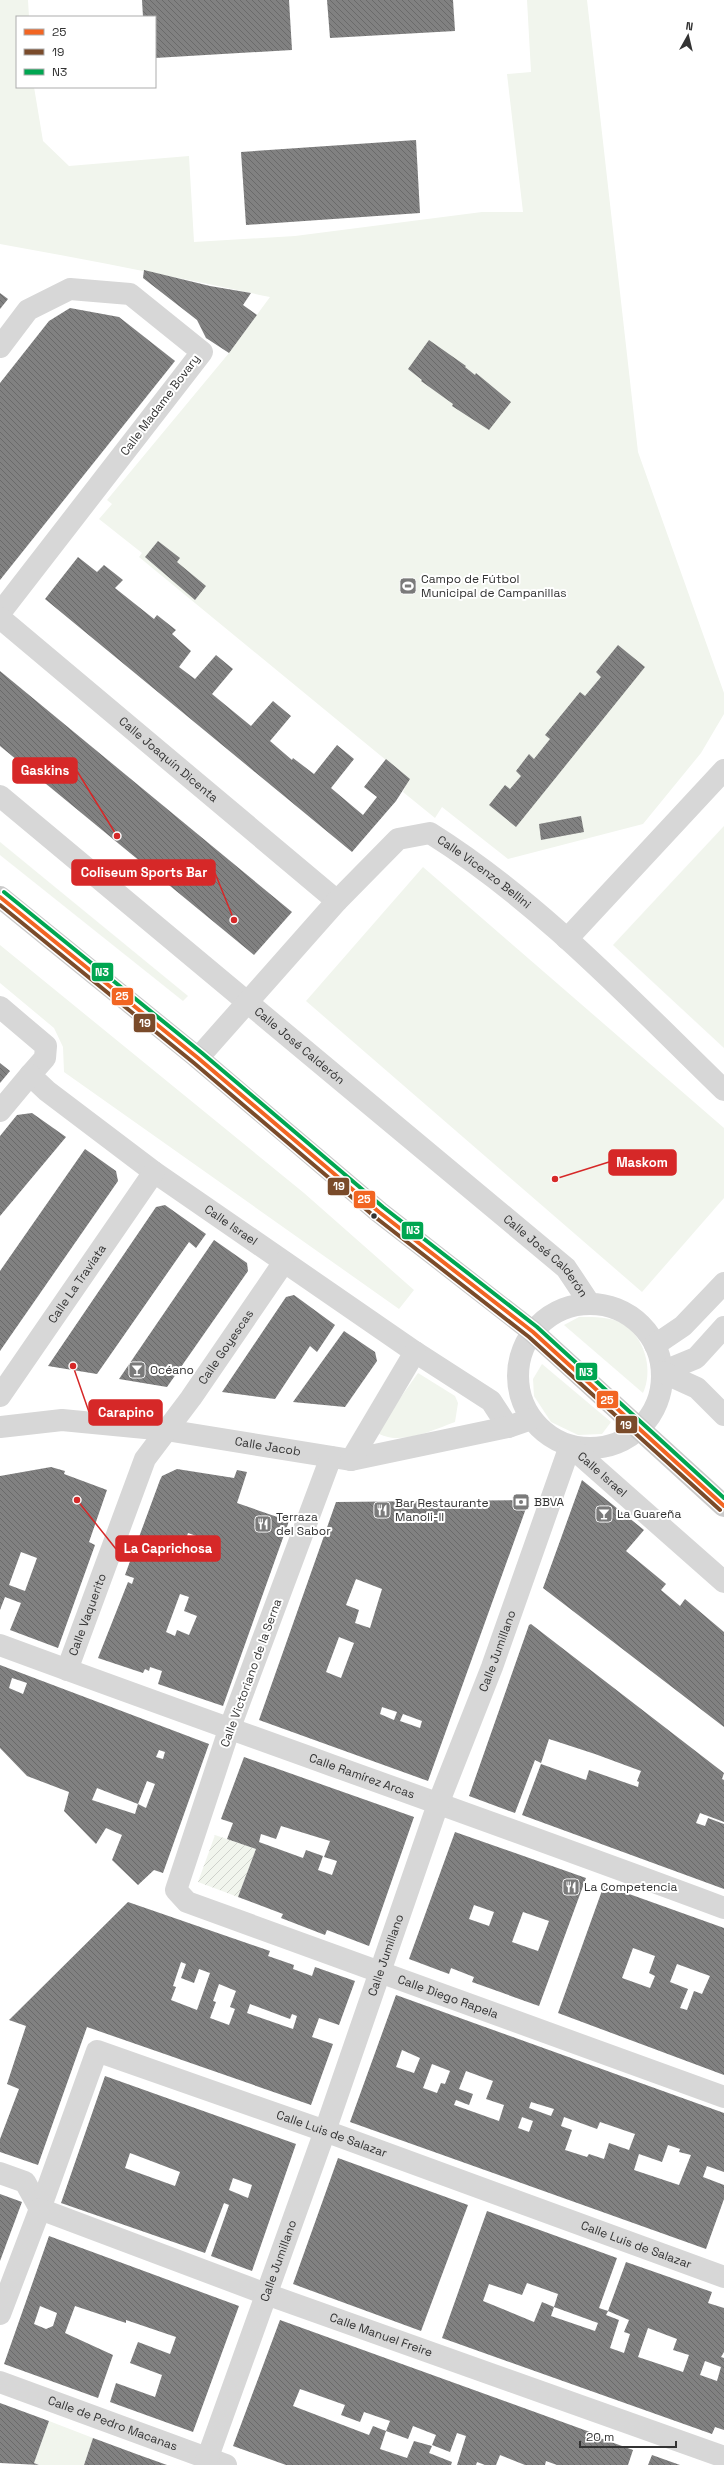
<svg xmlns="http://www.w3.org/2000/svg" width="724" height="2465" font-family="'Space Grotesk',sans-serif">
<defs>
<pattern id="garden-furrows" width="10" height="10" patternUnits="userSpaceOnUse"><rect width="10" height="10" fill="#f1f5ed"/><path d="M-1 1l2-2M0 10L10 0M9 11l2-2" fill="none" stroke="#cfd2cc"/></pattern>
<pattern id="building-back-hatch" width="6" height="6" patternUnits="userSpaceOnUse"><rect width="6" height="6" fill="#818181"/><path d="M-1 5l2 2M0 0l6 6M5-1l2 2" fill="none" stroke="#6a6a6a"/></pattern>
</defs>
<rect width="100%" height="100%" fill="#fff"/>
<!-- grass -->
<g fill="#f1f5ed">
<path d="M 0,0 L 28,0 L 29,17 L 17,17 L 17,87 L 34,87 L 43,141 L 69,166 L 189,156 L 194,242 L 295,236 L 482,212 L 523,212 L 507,74 L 531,72 L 527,0 L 587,0 L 638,452 L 724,693 L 724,714 L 701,753 L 643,824 L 508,859 L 442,807 L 435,818 L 403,792 L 409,779 L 139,557 L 142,553 L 99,519 L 112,504 L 107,500 L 229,353 L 270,297 C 180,278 90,260 0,244 Z"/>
<polygon points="724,826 724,1048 613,945"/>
<polygon points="0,842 188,996 183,1001 0,855"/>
<polygon points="423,867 724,1128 724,1198 642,1292 306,1001"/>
<polygon points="0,945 304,1193 414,1290 399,1309 64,1072 63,1047 54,1028 0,983"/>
<path d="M 579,1317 C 594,1317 613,1316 626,1326 C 646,1341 653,1372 643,1393 L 564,1325 Z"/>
<polygon points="542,1364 611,1422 602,1434 578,1435 551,1422 534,1396 533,1379"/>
<path d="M 418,1373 L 455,1396 L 458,1403 L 455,1422 C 433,1430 398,1447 376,1432 Z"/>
<polygon points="49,2421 93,2438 84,2465 40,2465 34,2463"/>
</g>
<!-- garden -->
<polygon fill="url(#garden-furrows)" points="215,1835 256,1849 238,1897 198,1882"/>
<!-- building -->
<g fill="url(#building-back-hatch)" fill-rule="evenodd">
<polygon points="142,0 289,0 292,50 155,58 155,17 143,17"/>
<polygon points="327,0 453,0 455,31 330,38"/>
<polygon points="416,140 420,213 246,225 241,152"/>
<polygon points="144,270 210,286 251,293 243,305 257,315 229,353 206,338 197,320 143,278"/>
<polygon points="0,293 8,299 0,309"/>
<polygon points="70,308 119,317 175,361 0,580 0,383 49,321"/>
<polygon points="429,340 466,366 465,367 475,375 476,373 511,402 489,430 452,406 453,404 421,381 422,380 408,369"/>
<polygon points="158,541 180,558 177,562 206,586 195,600 145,557"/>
<polygon points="78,557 97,572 104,565 123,580 115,588 154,619 157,615 176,630 172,634 191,651 179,667 195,679 216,655 233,669 212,694 251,726 273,701 291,716 270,741 292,760 293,758 314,774 337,745 354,759 331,788 363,815 377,797 364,787 386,759 410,779 396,801 352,852 45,599"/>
<polygon points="618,645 645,667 516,827 489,805 505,785 510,789 521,776 516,771 529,754 534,759 550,739 545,735 580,692 585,696 601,677 596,672"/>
<polygon points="0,671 292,912 254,955 0,746"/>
<polygon points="581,816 584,832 541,840 539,824"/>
<polygon points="0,1063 10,1071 0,1083"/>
<polygon points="32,1113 66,1137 0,1216 0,1136 17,1115"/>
<polygon points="85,1149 116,1171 118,1181 0,1351 0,1271"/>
<polygon points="165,1205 206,1234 196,1248 189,1242 97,1374 48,1366 156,1207"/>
<polygon points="214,1240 247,1263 248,1271 167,1387 119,1379"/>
<polygon points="294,1295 335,1325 317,1352 310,1346 275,1399 222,1392 286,1297"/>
<polygon points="344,1331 375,1352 377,1361 345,1407 293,1402"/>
<path d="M 51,1467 L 65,1471 L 64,1474 L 107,1490 L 89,1542 L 95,1545 L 58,1648 L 10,1630 L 21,1603 L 5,1597 L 0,1610 L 0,1476 ZM 21,1552 L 37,1558 L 25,1591 L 9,1585 Z"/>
<path d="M 177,1469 L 234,1478 L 237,1470 L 247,1472 L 237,1503 L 289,1521 L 223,1706 L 158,1684 L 162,1671 L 150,1667 L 149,1671 L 145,1669 L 143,1673 L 98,1658 L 128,1582 L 132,1584 L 134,1578 L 125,1575 L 160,1480 L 162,1476 ZM 188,1533 L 210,1541 L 206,1553 L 184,1545 ZM 180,1594 L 189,1597 L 184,1611 L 197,1616 L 189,1635 L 177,1630 L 175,1636 L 166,1632 Z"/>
<polygon points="582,1480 644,1530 626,1551 666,1584 661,1590 680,1606 685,1599 724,1632 724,1727 543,1588"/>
<path d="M 529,1500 L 428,1781 L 259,1720 L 336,1502 ZM 356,1579 L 382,1589 L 370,1628 L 355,1623 L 359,1610 L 346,1605 ZM 339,1637 L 354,1643 L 341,1678 L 326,1672 ZM 382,1707 L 397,1712 L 394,1720 L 380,1714 ZM 403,1714 L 422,1721 L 420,1728 L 400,1721 Z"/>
<polygon points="531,1624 724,1773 722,1779 724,1780 724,1822 700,1813 696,1823 705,1826 708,1818 724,1824 724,1889 522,1815 541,1764 586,1780 589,1770 638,1787 639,1782 637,1781 641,1771 595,1754 549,1739 541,1763 535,1760 515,1813 469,1796 529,1625"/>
<path d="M 0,1665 L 209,1744 L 163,1873 L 154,1870 L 138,1885 L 112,1860 L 122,1835 L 106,1828 L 96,1844 L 64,1811 L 69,1792 L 27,1776 L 0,1748 ZM 12,1678 L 27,1683 L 23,1694 L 9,1688 ZM 159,1750 L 165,1752 L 163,1759 L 156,1757 ZM 147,1781 L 155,1784 L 146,1808 L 138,1804 L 135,1814 L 92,1800 L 97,1788 L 138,1804 Z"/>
<path d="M 244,1757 L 414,1817 L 369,1946 L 327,1930 L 325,1935 L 281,1918 L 283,1914 L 238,1897 L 256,1849 L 227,1839 L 233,1823 L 221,1819 ZM 281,1826 L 330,1841 L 324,1857 L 337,1861 L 332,1875 L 318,1870 L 323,1856 L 306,1850 L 303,1858 L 259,1842 L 261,1834 L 276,1839 Z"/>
<path d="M 455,1832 L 586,1878 L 539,2006 L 472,1982 L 474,1977 L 451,1968 L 449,1974 L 409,1959 ZM 474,1905 L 494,1912 L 489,1926 L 469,1919 ZM 523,1912 L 549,1921 L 538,1951 L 512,1942 Z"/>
<path d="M 604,1885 L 724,1928 L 724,2075 L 558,2013 ZM 633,1948 L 655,1956 L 649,1973 L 655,1976 L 650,1988 L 622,1978 ZM 677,1964 L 710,1976 L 702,1994 L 694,1991 L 687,2010 L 680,2008 L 688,1989 L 670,1982 Z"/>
<path d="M 128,1902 L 270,1951 L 268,1956 L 294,1965 L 293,1969 L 312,1976 L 315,1967 L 355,1981 L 339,2025 L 319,2018 L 312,2037 L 333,2044 L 311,2105 L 87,2027 L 38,2165 L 0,2152 L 0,2139 L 19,2089 L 7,2084 L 26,2026 L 9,2020 ZM 181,1962 L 186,1964 L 181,1978 L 194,1983 L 199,1969 L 210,1973 L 197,2010 L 171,2000 L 176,1987 L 173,1986 ZM 219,1984 L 236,1991 L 230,2007 L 235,2009 L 229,2025 L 210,2018 L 216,2002 L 213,2001 ZM 250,2004 L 290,2019 L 292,2014 L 297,2016 L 293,2029 L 247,2013 Z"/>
<path d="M 396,1995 L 724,2113 L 724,2172 L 707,2166 L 703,2177 L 724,2185 L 724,2199 L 706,2249 L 350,2122 ZM 402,2050 L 420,2058 L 414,2073 L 396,2067 ZM 432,2064 L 450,2071 L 445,2084 L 441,2083 L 437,2093 L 423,2088 ZM 466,2071 L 493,2081 L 486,2099 L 504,2105 L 499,2121 L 454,2105 L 456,2100 L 469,2105 L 473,2094 L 459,2089 ZM 531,2102 L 554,2109 L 551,2116 L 529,2108 ZM 522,2117 L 533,2121 L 529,2132 L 518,2128 ZM 564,2117 L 597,2129 L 600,2122 L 635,2134 L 629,2150 L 609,2143 L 604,2159 L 589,2154 L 587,2157 L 565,2150 L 572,2130 L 561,2126 ZM 668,2145 L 680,2149 L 679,2152 L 691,2155 L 679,2185 L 634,2170 L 639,2154 L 662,2162 Z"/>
<path d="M 105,2076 L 296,2144 L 252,2271 L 211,2256 L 229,2205 L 224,2203 L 205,2253 L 61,2203 ZM 130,2153 L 180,2172 L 175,2186 L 125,2168 ZM 233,2178 L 252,2185 L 248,2198 L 229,2190 Z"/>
<polygon points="338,2158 468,2205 421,2331 293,2284"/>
<polygon points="0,2194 22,2202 0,2261"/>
<path d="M 487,2211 L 617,2258 L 599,2308 L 608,2311 L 606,2315 L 619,2320 L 610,2348 L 624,2353 L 630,2334 L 624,2332 L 629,2320 L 608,2311 L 626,2262 L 712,2292 L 708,2303 L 724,2308 L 724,2352 L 721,2357 L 724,2358 L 724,2430 L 715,2427 L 712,2434 L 442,2338 ZM 527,2283 L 558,2294 L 554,2307 L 542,2302 L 534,2322 L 483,2301 L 489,2284 L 522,2295 ZM 554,2307 L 598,2323 L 595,2331 L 551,2316 ZM 648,2328 L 677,2339 L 673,2350 L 689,2355 L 683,2372 L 638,2357 ZM 705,2361 L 721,2367 L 717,2381 L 700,2375 Z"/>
<path d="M 49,2236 L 239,2306 L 193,2432 L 110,2402 L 116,2383 L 155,2397 L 162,2375 L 130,2363 L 138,2342 L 170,2354 L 176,2337 L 126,2320 L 126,2323 L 75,2306 L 65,2333 L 113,2355 L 98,2398 L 4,2364 ZM 40,2306 L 57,2313 L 53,2326 L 46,2329 L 34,2324 Z"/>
<polygon points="280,2320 590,2432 589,2434 633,2450 628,2465 557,2465 546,2461 545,2465 525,2465 500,2455 496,2465 485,2465 477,2462 476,2465 457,2465 466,2436 457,2433 450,2452 432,2445 436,2435 413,2426 408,2439 386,2431 390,2421 364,2412 360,2422 341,2415 345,2405 300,2389 293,2406 369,2435 373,2426 386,2431 380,2449 407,2458 414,2441 432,2446 429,2453 452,2462 451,2465 286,2465 233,2446"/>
<polygon points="0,2403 49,2421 34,2463 39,2465 0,2463"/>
<polygon points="93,2438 139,2455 167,2465 84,2465"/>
<polygon points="652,2455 680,2465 648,2465"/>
</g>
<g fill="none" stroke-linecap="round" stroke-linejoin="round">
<!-- minor -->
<g stroke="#d7d7d7" stroke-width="22">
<polyline points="0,347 28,310 70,289 130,294 202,352 0,613"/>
<path id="s1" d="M 0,618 L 337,901"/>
<path id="s2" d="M 0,796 L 566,1268 L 590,1304"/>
<polyline points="567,939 724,770"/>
<path id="s3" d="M 0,1007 L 46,1046 L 45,1058 L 30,1075 L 47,1091 L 154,1172 L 415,1352 L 491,1401 L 508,1427"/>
<path id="s4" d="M 198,1058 L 337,901 L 398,839 L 430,833 C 540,902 631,1000 724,1090"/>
<polyline points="0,1111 30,1075"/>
<circle cx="590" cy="1376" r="72"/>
<polyline points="655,1345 683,1326 724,1283"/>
<polyline points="662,1372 696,1358 724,1327"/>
<polyline points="662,1372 697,1388 724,1415"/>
<path id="s5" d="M 0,1396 L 154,1172"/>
<path id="s6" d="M 0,1427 L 62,1420 L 166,1430 L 351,1460 L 508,1427 L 531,1419"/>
<path id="s7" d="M 570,1446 L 724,1582"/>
<path id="s8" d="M 331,1457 L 229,1730 L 176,1890 L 187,1902 L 724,2097"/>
<polyline points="351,1460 415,1352"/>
<path id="s9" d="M 0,1645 C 241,1734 483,1818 724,1908"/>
<path id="s10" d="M 67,1670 L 145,1459 L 191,1398 L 284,1262"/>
<polyline points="0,2173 25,2182 40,2209"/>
<path id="s11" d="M 40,2209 L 97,2051 L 325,2131 L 724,2277"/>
<path id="s12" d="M 0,2314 L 40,2209 L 266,2294 L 724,2457"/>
<path id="s13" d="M 0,2382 L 226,2465"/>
<path id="s14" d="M 205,2465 L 325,2131 L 438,1804 L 492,1667 L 570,1446"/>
</g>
<!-- major -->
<polyline stroke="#cacaca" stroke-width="22" points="0,897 198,1058 379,1212 533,1332 724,1506"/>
<!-- bus-1 casing -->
<g stroke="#fff" stroke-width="7">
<polyline id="bus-1" points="0,897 198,1058 379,1212 533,1332 724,1506"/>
</g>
<!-- bus-2 casing -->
<g stroke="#fff" stroke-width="7">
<polyline id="bus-2" points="0,905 194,1063 375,1217 529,1337 720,1510"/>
</g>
<!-- bus-3 casing -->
<g stroke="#fff" stroke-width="7">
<polyline id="bus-3" points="4,892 202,1053 383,1207 537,1327 724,1498"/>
</g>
<!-- bus-1 -->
<use href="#bus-1" stroke="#f26522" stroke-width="4"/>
<!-- bus-2 -->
<use href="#bus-2" stroke="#7a4b2a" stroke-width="4"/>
<!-- bus-3 -->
<use href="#bus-3" stroke="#00a651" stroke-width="4"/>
</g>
<!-- icons -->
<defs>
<g id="stadium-square" transform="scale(0.9)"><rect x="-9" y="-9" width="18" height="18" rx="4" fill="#7a7a7a" stroke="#fff"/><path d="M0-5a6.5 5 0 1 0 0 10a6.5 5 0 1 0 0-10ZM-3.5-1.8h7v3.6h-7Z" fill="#fff"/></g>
<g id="bar-square" transform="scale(0.9)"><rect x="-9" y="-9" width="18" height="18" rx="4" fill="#7a7a7a" stroke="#fff"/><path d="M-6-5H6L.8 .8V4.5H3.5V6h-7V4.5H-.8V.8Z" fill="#fff"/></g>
<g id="bank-square" transform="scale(0.9)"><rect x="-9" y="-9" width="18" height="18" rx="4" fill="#7a7a7a" stroke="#fff"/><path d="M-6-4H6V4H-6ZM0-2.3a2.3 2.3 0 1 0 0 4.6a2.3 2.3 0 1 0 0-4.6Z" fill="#fff"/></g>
<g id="restaurant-square" transform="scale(0.9)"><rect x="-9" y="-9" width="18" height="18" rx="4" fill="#7a7a7a" stroke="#fff"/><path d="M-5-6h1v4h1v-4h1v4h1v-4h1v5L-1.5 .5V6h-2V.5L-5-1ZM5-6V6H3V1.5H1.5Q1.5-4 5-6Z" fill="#fff"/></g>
</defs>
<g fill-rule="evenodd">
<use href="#stadium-square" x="408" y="586"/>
<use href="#bar-square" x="137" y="1370"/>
<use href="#bank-square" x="521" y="1502"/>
<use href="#restaurant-square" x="382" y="1510"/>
<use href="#bar-square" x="604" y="1514"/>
<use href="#restaurant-square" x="263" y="1524"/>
<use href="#restaurant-square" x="571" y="1887"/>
</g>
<!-- markers -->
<circle fill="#333" stroke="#fff" stroke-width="1.5" cx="374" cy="1216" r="3.5"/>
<g text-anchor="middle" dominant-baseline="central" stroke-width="4" stroke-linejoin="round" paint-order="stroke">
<!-- street labels -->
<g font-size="12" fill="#333" stroke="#fff">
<text transform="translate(160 405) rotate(-53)">Calle Madame Bovary</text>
<text stroke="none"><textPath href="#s1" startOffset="220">Calle Joaquín Dicenta</textPath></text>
<text stroke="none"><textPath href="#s4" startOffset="396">Calle Vicenzo Bellini</textPath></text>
<text stroke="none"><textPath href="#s2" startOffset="390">Calle José Calderón</textPath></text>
<text stroke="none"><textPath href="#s3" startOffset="346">Calle Israel</textPath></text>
<text stroke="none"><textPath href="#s2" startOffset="714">Calle José Calderón</textPath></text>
<text stroke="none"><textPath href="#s5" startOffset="136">Calle La Traviata</textPath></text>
<text stroke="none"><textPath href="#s10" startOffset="363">Calle Goyescas</textPath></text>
<text stroke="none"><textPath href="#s6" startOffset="270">Calle Jacob</textPath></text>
<text stroke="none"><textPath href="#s7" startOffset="43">Calle Israel</textPath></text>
<text stroke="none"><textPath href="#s10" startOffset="59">Calle Vaquerito</textPath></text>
<text stroke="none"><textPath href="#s14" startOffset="865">Calle Jumillano</textPath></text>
<text transform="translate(251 1673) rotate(-70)">Calle Victoriano de la Serna</text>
<text stroke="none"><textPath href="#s9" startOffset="385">Calle Ramírez Arcas</textPath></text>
<text stroke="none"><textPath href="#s14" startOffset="541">Calle Jumillano</textPath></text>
<text stroke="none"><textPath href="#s8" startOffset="754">Calle Diego Rapela</textPath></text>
<text stroke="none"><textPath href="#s11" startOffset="417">Calle Luis de Salazar</textPath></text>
<text stroke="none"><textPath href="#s11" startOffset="741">Calle Luis de Salazar</textPath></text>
<text stroke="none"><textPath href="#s14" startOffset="217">Calle Jumillano</textPath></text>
<text stroke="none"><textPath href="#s12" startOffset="476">Calle Manuel Freire</textPath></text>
<text stroke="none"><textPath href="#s13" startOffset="120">Calle de Pedro Macanas</textPath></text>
</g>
<!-- poi labels -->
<g font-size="12" fill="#333" stroke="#fff" text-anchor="start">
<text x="421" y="579">Campo de Fútbol<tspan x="421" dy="14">Municipal de Campanillas</tspan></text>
<text x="150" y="1370">Océano</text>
<text x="534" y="1502">BBVA</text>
<text x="395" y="1503">Bar Restaurante<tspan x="395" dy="14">Manoli-II</tspan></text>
<text x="617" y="1514">La Guareña</text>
<text x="276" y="1517">Terraza<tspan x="276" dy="14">del Sabor</tspan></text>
<text x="584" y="1887">La Competencia</text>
</g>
</g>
<!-- callouts -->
<path fill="none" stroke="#d62828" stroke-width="1.5" d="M117 836L77 771M234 920L215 873M555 1179L609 1162M73 1366L89 1412M77 1500L116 1549"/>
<g fill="#d62828" stroke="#fff" stroke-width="1.5">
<circle cx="117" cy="836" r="4"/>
<circle cx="234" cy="920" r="4"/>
<circle cx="555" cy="1179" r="4"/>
<circle cx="73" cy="1366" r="4"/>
<circle cx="77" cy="1500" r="4"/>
</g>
<g fill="#d62828" stroke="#d62828" stroke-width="1.5">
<rect x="13" y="758" width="64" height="25" rx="4"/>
<rect x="72" y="860" width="143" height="25" rx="4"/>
<rect x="609" y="1150" width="67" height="25" rx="4"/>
<rect x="89" y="1400" width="73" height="25" rx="4"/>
<rect x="116" y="1536" width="104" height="25" rx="4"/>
</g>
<g font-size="13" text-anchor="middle" font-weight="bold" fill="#fff">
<text x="45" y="775">Gaskins</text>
<text x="144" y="877">Coliseum Sports Bar</text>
<text x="642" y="1167">Maskom</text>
<text x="126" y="1417">Carapino</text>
<text x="168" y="1553">La Caprichosa</text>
</g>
<g stroke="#fff" stroke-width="1.5">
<rect x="91" y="962" width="23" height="20" rx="4" fill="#00a651"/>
<rect x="111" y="987" width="23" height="19" rx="4" fill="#f26522"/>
<rect x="133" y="1013" width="23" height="20" rx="4" fill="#7a4b2a"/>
<rect x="327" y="1177" width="23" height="19" rx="4" fill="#7a4b2a"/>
<rect x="353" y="1190" width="23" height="19" rx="4" fill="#f26522"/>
<rect x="401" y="1221" width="23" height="19" rx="4" fill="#00a651"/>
<rect x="575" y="1362" width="23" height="19" rx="4" fill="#00a651"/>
<rect x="596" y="1390" width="23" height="19" rx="4" fill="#f26522"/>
<rect x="615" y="1415" width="23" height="19" rx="4" fill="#7a4b2a"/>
</g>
<g font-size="11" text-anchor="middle" font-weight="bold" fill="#fff">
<text x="102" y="976">N3</text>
<text x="122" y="1000">25</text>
<text x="145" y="1027">19</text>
<text x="339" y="1190">19</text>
<text x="364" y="1203">25</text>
<text x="413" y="1234">N3</text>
<text x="586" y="1376">N3</text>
<text x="607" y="1404">25</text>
<text x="626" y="1429">19</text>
</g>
<!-- legend -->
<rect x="16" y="16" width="140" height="72" fill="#ffffff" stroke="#adadad"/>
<rect x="24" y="29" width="20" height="6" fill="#f26522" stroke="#adadad"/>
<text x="52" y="36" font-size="12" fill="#333333">25</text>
<rect x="24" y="49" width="20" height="6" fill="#7a4b2a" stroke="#adadad"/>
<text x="52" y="56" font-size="12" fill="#333333">19</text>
<rect x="24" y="69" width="20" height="6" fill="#00a651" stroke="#adadad"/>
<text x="52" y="76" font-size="12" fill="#333333">N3</text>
<!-- north arrow -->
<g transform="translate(688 36) rotate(8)" stroke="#ffffff" stroke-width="3" paint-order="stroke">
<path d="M0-3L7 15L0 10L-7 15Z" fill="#333333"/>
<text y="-6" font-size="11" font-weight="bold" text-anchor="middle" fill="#333333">N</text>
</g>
<!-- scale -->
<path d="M580 2441v6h96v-6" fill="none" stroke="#333333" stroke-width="2"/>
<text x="586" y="2441" font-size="12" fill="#333333" stroke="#ffffff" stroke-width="3" paint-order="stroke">20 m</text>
</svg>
